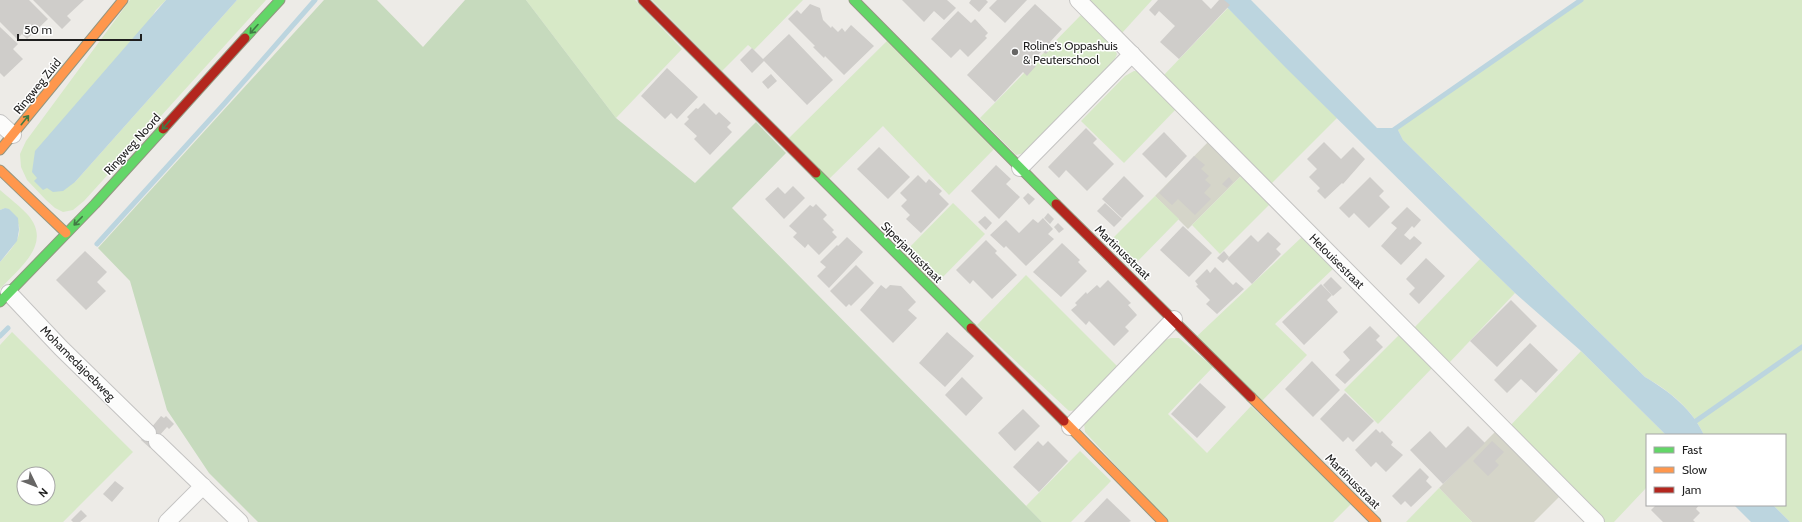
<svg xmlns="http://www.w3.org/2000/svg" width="1802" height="522" font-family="Cabin,sans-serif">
<rect width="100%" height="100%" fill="#edebe7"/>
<!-- construction -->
<g fill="#d5d5c9">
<polygon points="1212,138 1245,172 1188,229 1155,196"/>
<polygon points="1498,429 1563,493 1534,522 1472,522 1439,488"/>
</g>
<!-- grass -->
<g fill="#d7e9c7" fill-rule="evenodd">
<polygon points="130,0 166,0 156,10 47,188 75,182 237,0 266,0 84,201 73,210 63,212 55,208 46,200 27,180 21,167 20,154 26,141"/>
<polygon points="526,0 635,0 682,49 616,118"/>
<polygon points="652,0 803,0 754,50 748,45 722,71"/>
<polygon points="1091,0 1152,0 1122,33 1090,1"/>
<path d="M 1581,0 L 1802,0 L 1802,522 L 1790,522 L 1773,505 L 1785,505 L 1785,435 L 1704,435 C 1692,409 1670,391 1645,377 L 1403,140 L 1397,128 Z"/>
<polygon points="1228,8 1337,118 1270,185 1163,76"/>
<polygon points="1081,15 1114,48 1117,54 1113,63 1024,153 1016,155 980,118"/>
<polygon points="888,40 994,149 949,195 883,126 829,179 789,138"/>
<polygon points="1134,71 1140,71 1177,108 1124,163 1081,121 1125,76"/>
<polygon points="1245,172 1274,200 1220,254 1192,225"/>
<path d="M 0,190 C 9,198 20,206 28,215 C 53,244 19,268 0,289 L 0,262 C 9,252 27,234 16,220 C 13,216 8,212 5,208 L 0,210 Z"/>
<polygon points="1155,196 1179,219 1131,268 1107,244"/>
<polygon points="953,203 985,234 935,285 903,254"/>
<polygon points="1303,236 1335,267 1275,324 1307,355 1260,403 1194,339"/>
<polygon points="1480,259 1515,293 1449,363 1414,328"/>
<polygon points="1026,275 1120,369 1079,410 1069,411 977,325"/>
<path d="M 12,332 L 133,452 L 63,522 L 0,522 L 0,345 ZM 24,474 L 48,474 L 48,498 L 24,498 Z"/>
<polygon points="1401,333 1434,366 1378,424 1344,390"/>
<polygon points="1171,338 1179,338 1213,367 1168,414 1207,453 1251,406 1352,503 1333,522 1168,522 1085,432 1084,423 1162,341"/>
<polygon points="1581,351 1666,435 1647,435 1647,487 1614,522 1605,522 1509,427"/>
<polygon points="1080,451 1111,481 1071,522 1042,522 1026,506"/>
<polygon points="1439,488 1472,522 1406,522"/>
</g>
<!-- forest -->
<polygon fill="#c6dabd" points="324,0 377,0 423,47 465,0 526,0 616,118 695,183 756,122 786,153 732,208 1042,522 258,522 209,473 167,410 130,281 98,248"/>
<!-- water -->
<g fill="#bcd5df">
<polygon points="166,0 237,0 75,182 63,191 53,192 47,188 43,190 34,181 37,178 32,172 35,151"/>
<path d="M 1220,0 L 1251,0 L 1377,128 L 1397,128 L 1403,140 L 1645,377 C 1670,392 1692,409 1704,435 L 1666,435 L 1581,351 L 1515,293 L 1451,231 L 1285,67 Z"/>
<polygon points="5,208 9,209 18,218 19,230 17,241 0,262 0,210"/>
<polygon points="1734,505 1773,505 1790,522 1751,522"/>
</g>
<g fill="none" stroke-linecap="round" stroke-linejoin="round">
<!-- stream -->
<g stroke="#bcd5df" stroke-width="5">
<polyline points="1392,131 1581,0"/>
<polyline points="97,244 224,104 315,0"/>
<polyline points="0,336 8,328"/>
<polyline points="1693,423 1802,347"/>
</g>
</g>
<!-- building -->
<g fill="#cfcdca">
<polygon points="0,0 29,0 48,19 27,39 22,34 17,39 0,22"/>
<polygon points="33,0 84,0 67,16 71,20 62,29"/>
<polygon points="902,0 947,0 956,8 944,20 934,11 924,22"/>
<polygon points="971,0 986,0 988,2 979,12 969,3"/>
<polygon points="997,0 1027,0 1005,23 989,8"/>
<polygon points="1158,0 1202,0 1211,9 1219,0 1224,0 1230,5 1179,59 1160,42 1175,26 1159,11 1155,16 1149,10"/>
<polygon points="810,4 820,8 823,20 831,28 832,26 838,32 842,28 845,32 851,25 874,46 844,75 825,56 824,58 813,47 815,46 788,19 797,10 801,14"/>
<polygon points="1035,4 1062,29 1050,42 1054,45 1046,54 1042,51 1032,61 1036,66 1027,76 1023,72 995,102 967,75"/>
<polygon points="958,11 971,23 975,19 988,33 985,36 987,38 968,57 960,49 951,58 931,39"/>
<polygon points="0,27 18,44 13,49 23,59 4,77 0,73"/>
<polygon points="789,34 833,80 807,105 764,61 752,73 740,60 752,48 763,59"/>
<polygon points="667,68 698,97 677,119 671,113 665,119 641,96"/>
<polygon points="771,74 777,81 768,89 762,82"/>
<polygon points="704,103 716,115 719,112 731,123 727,127 732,132 710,155 694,139 697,136 684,124 689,119 687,117 696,108 698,109"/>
<polygon points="1086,128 1097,139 1093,143 1114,164 1087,191 1066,170 1059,178 1048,167"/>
<polygon points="1164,132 1187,156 1166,178 1142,154"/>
<polygon points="1324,142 1341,159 1353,147 1365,159 1343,184 1342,183 1325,199 1317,191 1320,188 1309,177 1317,169 1307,159"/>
<polygon points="879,147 910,177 888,199 857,169"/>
<polygon points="1194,156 1205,165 1201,169 1209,176 1205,180 1211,185 1204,193 1211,199 1195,215 1178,199 1172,205 1159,193"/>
<polygon points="996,165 1011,179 1006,184 1020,197 999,219 971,191"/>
<polygon points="918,175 926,183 929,179 942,191 939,194 949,204 921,233 906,219 910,215 901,206 907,200 900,193"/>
<polygon points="1124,176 1144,196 1122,218 1102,199"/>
<polygon points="1229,177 1233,182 1227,188 1222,184"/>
<polygon points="1370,177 1384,191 1379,196 1390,207 1369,228 1354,213 1349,218 1339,208"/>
<polygon points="793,186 805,198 784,219 765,199 778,187 785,194"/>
<polygon points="1028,193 1035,199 1029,205 1023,198"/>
<polygon points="1105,203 1122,219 1114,227 1097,211"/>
<polygon points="816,204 827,215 823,219 834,230 832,232 837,237 819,255 808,244 805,248 793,237 797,233 789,226 810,205 813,207"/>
<polygon points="1407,207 1421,220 1414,228 1412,226 1404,235 1410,240 1414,236 1422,243 1401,265 1381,246 1397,228 1391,223"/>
<polygon points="1048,213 1054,219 1050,224 1044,218"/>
<polygon points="985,216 992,223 986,230 978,222"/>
<polygon points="1043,218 1053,229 1048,234 1054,239 1026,266 1006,246 1004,248 990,235 1006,220 1019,233 1033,219 1038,223"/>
<polygon points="1058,223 1064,229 1059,233 1054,227"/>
<polygon points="1183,226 1212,253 1189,277 1160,250"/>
<polygon points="1268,232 1281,244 1276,249 1281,254 1252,284 1227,259 1251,235 1258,242"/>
<polygon points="847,237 863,252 829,288 817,276 826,267 820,262 837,245 838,246"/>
<polygon points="986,240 997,251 995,253 1017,275 992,299 973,280 970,284 956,270"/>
<polygon points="1062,243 1080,260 1078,262 1087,271 1061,297 1033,272"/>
<polygon points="85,251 107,272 97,282 106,291 86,310 56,280"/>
<polygon points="1224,251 1229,257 1223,263 1217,258"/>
<polygon points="1426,258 1445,276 1419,304 1409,294 1415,288 1406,279"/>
<polygon points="856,265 874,283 851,306 849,304 846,307 830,291"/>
<polygon points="1215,267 1233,285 1236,282 1244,289 1217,314 1206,304 1210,300 1196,286 1198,285 1195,281 1207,269 1210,273"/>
<polygon points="1331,277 1342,288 1333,296 1323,285"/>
<polygon points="1108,280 1131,303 1128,305 1137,315 1125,327 1129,331 1114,346 1089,321 1086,325 1071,310 1077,305 1075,303 1086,292 1087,294 1097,285 1100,288"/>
<polygon points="1321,284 1332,295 1327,300 1338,312 1304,345 1282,322"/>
<polygon points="881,285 886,289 890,285 901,286 916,302 908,310 917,318 893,343 860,310"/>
<polygon points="1511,300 1537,326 1497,367 1470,341"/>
<polygon points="1370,326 1380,336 1376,340 1383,347 1345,384 1335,375 1350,360 1343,352"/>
<polygon points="947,332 974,356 945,387 919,363"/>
<polygon points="1530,343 1558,370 1536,393 1521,379 1507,393 1494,380"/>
<polygon points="1312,361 1340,390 1313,417 1285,389"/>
<polygon points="962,377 983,398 966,416 945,395"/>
<polygon points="1200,383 1226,407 1197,438 1171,414"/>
<polygon points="1345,393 1374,421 1353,442 1348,437 1343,442 1320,419"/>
<polygon points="1023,409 1040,426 1015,451 998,433"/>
<polygon points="161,416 164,418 166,416 174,424 169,429 167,427 159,436 161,437 150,448 141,440"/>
<polygon points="1468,426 1485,443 1443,484 1410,450 1430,431 1446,448"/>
<polygon points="1376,429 1380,433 1382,431 1393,442 1391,445 1403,455 1386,472 1376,462 1371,467 1355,450"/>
<polygon points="1038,441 1043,446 1048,441 1068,461 1039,492 1013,467"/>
<polygon points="1492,441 1504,452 1495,461 1499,465 1488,476 1473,461"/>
<polygon points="1420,468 1429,477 1426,481 1432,487 1411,507 1405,501 1401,505 1392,496"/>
<polygon points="115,481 124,488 112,502 103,494"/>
<polygon points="1107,498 1131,521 1129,522 1084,522"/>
<polygon points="1656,505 1699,505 1696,509 1700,513 1693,520 1695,522 1663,522 1651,510"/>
<polygon points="81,510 87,516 80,522 73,522 71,520"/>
</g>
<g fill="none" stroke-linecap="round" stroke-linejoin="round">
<!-- street casing -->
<g stroke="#c4c3c2" stroke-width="18">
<g id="street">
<polyline points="1078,0 1596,522"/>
<polyline points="0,123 13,135"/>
<polyline points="1020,168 1132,54"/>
<polyline points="9,293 61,348 148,433"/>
<polyline points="1070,427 1174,319"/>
<polyline points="157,442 240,522"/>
<polyline points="167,522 203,486"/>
</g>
</g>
<!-- fast casing -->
<g stroke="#939680" stroke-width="11">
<g id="fast">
<polyline points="854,0 1056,204"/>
<polyline points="245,38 280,0"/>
<polyline points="816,173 971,328"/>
<polyline points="0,302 95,204 163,129"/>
</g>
</g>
<!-- slow casing -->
<g stroke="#939680" stroke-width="11">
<g id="slow">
<polyline points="0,150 123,0"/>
<polyline points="0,170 66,233"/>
<polyline points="1251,397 1376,522"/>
<polyline points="1064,421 1163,522"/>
</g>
</g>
<!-- jam casing -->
<g stroke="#939680" stroke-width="11">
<g id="jam">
<polyline points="643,0 816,173"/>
<polyline points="163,129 245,38"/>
<polyline points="1056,204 1251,397"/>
<polyline points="971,328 1064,421"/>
</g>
</g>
<!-- street -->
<use href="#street" stroke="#fcfcfb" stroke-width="16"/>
<!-- fast -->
<use href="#fast" stroke="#63d668" stroke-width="9"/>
<!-- slow -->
<use href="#slow" stroke="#ff974d" stroke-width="9"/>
<!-- jam -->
<use href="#jam" stroke="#b3261e" stroke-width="9"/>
</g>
<!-- one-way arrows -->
<defs><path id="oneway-shaft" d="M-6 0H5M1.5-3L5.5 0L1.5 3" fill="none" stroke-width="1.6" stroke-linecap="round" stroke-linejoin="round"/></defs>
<g stroke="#417a44">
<use href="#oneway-shaft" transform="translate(254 29) rotate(132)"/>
<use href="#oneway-shaft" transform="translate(25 120) rotate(-51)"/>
<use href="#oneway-shaft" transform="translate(166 125) rotate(132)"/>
<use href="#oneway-shaft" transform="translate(78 221) rotate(134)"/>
</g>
<!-- markers -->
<circle fill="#676665" stroke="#fff" stroke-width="1.5" cx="1015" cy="52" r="4"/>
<g text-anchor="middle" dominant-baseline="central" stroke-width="3" stroke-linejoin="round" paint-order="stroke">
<!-- poi labels -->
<g font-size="12" fill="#1f1f1f" stroke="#fff" text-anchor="start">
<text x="1023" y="45">Roline's Oppashuis<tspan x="1023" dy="14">&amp; Peuterschool</tspan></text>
</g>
<!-- street labels -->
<g font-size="12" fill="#1f1f1f" stroke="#fff">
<text transform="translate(37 86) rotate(-51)">Ringweg Zuid</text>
<text transform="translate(132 144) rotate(-48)">Ringweg Noord</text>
<text transform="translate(912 252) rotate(45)">Siperjanusstraat</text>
<text transform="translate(1123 252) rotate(44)">Martinusstraat</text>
<text transform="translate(1337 261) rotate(45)">Helouisestraat</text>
<text transform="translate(78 363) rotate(45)">Mohamedajoebweg</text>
<text transform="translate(1353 481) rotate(45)">Martinusstraat</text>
</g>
</g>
<!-- legend -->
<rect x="1646" y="434" width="140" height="72" fill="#ffffff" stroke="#a5a5a5"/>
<rect x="1654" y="447" width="20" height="6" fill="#63d668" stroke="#a5a5a5"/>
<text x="1682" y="454" font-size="12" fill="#1f1f1f">Fast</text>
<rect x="1654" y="467" width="20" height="6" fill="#ff974d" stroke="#a5a5a5"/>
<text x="1682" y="474" font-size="12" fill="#1f1f1f">Slow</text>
<rect x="1654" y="487" width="20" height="6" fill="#b3261e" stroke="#a5a5a5"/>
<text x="1682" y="494" font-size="12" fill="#1f1f1f">Jam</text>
<!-- north arrow -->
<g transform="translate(36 486) rotate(133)"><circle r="19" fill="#ffffff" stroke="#a5a5a5"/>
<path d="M0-3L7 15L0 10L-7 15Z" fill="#676665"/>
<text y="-6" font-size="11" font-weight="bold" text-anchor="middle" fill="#1f1f1f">N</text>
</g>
<!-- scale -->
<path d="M18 34v6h123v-6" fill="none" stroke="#1f1f1f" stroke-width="2"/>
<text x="24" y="34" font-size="12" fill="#1f1f1f" stroke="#ffffff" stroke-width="3" paint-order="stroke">50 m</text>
</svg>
